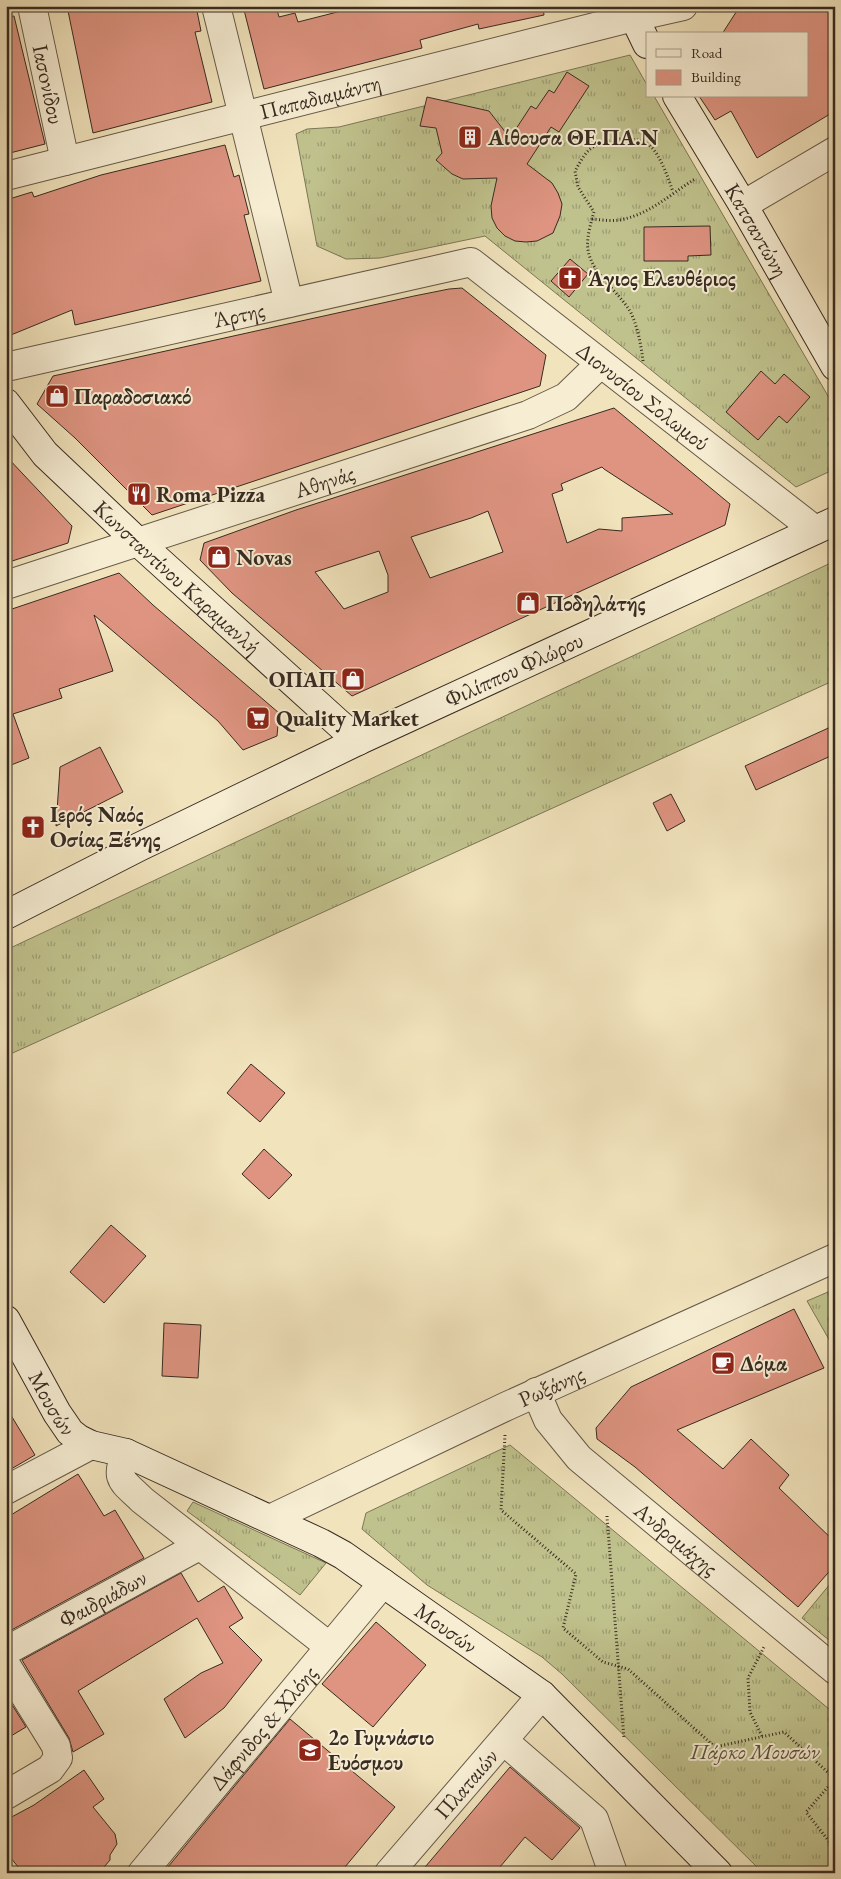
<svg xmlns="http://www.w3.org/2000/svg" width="841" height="1879" font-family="'EB Garamond',serif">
<defs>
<pattern id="grass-tufts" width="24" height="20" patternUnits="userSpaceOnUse" patternTransform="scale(1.25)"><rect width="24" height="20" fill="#c0c28d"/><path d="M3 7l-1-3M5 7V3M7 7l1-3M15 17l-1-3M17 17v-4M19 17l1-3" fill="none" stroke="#9d9e73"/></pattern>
</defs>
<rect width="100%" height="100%" fill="#f1e3bc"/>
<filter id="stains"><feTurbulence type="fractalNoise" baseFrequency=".004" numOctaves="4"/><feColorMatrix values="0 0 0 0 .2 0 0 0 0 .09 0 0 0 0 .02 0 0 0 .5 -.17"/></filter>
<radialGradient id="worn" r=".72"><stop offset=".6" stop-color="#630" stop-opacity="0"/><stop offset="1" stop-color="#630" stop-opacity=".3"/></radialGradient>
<!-- grass -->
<g fill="url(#grass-tufts)" stroke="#7c7657">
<polygon points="630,55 647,85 647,96 654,96 835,408 835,469 796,487 485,236 380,258 346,259 317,246 296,134 307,129 339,127"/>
<polygon points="835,561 835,680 6,1056 6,950"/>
<polygon points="835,1289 835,1350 807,1301"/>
<polygon points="510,1445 835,1714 835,1873 763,1873 562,1674 542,1657 427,1585 362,1529 366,1513"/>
<polygon points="193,1502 326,1563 300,1595 187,1511"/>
<polygon points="835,1578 835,1645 802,1618"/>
</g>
<!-- building -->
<g fill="#de9481" stroke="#382b21" fill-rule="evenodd">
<polygon points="67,6 196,6 201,31 195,32 212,102 93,133"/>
<polygon points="243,6 276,6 279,17 295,13 298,22 361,6 543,6 544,15 479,29 478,24 420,40 422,48 264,89"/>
<polygon points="740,6 835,6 835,111 757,158 731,111 715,120 699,96 807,96 807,34 722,34"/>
<polygon points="14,16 45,144 6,154 6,17"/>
<polygon points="567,72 589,86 559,132 551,127 527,164 552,183 558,193 562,204 560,216 553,233 537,241 526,242 515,241 505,236 497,228 492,218 491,206 497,178 463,179 452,174 436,160 442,153 436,128 420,126 427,97 489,111 510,138 531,106 536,109 549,90 554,93"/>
<polygon points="225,145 234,177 239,175 249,214 244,215 261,281 75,325 72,310 6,337 6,200 32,192 34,197 101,175"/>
<polygon points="710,226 711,255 688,256 688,261 644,261 644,227"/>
<polygon points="570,259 588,274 569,297 551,281"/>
<polygon points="462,288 546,355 540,386 152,515 75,438 37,404 53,376 414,296 449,289"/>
<polygon points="761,371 775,384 784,374 810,397 787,423 779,416 758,440 726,412"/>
<path d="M 614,408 L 730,504 L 725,525 L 352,696 L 232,593 L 200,560 L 204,543 L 296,510 ZM 602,467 L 604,469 L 673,514 L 622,518 L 622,531 L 599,529 L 567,543 L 552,494 L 563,490 L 561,484 ZM 488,511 L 503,552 L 430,578 L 411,537 L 471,518 ZM 379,551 L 388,575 L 388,592 L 344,609 L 315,572 Z"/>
<polygon points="6,456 72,526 68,543 6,563"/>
<polygon points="119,573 153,605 279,713 277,736 243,750 218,721 94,615 113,671 59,689 62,698 13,714 29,758 6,767 6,611"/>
<polygon points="835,725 835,754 756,790 745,766"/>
<polygon points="100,747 123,792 56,826 60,767"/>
<polygon points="671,794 685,821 667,831 653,803"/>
<polygon points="251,1064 285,1093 260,1122 227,1093"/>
<polygon points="264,1149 292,1175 269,1199 242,1174"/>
<polygon points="111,1225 146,1256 104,1303 70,1272"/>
<polygon points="794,1309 824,1368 677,1430 723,1469 751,1439 789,1475 779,1488 835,1542 835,1565 798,1607 635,1467 597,1439 596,1428 631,1387"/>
<polygon points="164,1323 201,1325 198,1378 162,1376"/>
<polygon points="6,1407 35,1455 6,1472"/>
<polygon points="78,1474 104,1516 115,1510 144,1558 6,1633 6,1518"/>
<polygon points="181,1573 198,1602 224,1586 243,1618 229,1627 262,1660 224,1708 185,1738 164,1699 201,1673 223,1663 197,1618 78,1691 104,1734 73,1752 69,1738 22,1660"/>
<polygon points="376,1622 426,1665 373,1727 322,1684"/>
<polygon points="6,1695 26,1727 6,1739"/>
<polygon points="290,1719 395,1807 340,1873 163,1873"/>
<polygon points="510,1767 580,1828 552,1860 525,1837 495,1873 420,1873"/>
<polygon points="84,1770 104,1799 93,1807 115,1834 117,1844 110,1855 110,1860 99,1873 23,1873 6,1852 6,1820 34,1805"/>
</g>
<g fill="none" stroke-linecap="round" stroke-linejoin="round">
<!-- street casing -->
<g stroke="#665948" stroke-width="30">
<g id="street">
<path id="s1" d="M 32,6 L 65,161"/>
<polyline points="216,6 289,303"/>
<path id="s2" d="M 6,176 L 634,17 L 683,6"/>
<polyline points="743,205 835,151"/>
<path id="s3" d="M 6,367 L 471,262 L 815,530"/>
<path id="s4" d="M 6,585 L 528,415 L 566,397 L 600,364"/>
<path id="s5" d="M 536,1392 L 548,1420 L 579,1458 L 835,1670"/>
<path d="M 126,1453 C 114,1480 123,1481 142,1500 L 330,1647"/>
<polyline points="6,1490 91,1445"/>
<path id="s6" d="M 270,1519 L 507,1406 L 835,1258"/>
<path id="s7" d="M 6,1651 L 199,1546"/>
<polyline points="6,1665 56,1746 58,1758 50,1769 6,1795"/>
<polyline points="504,1741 594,1819 613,1873"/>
<path id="s8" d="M 142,1873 L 383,1583"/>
<path id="s9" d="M 389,1873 L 542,1695"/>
</g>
</g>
<!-- secondary casing -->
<g stroke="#382b21" stroke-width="30">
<g id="secondary">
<polyline points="632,6 634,17 647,44"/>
<path id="s10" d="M 677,96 L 743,205 L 835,366"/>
<path id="s11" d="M 6,403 L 45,454 L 138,542 L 358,741"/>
<path id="s12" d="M 6,915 L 139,847 L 358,741 L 835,521"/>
<path id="s13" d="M 6,1320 L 57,1413 L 70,1432 L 79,1439 L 91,1445 L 126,1453 L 321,1543 L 343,1555 L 542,1695 L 718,1873"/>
</g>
</g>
<!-- path -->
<g stroke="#382b21" stroke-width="3" stroke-dasharray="1 2.5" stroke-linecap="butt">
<path d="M 592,219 C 603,220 614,222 624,219 C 651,213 672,193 695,179"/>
<path d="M 643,361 C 641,345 638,328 631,313 C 619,291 592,275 588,250 C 586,238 591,223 594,212 L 578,187 L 575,171 C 579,164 583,156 588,151 C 601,138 636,134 650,146 C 660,154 669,180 673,192"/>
<polyline points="505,1435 501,1510 576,1574 563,1628 603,1662 628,1669 715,1747 784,1732 835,1779"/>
<polyline points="607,1516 624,1739"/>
<polyline points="762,1736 750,1712 748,1678 765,1645"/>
<polyline points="835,1779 806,1812 835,1849"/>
</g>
<!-- street -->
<use href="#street" stroke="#f6edd3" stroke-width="28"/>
<!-- secondary -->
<use href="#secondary" stroke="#f6edd3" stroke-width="28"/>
</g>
<!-- icons -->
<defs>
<g id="building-square" transform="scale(1.25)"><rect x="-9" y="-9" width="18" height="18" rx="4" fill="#8f2418" stroke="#f6edd3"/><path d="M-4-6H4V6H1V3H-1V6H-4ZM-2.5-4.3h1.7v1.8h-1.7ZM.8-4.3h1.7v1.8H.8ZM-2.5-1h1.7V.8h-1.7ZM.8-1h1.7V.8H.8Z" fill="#fff"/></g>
<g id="church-square" transform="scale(1.25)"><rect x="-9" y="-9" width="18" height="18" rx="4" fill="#8f2418" stroke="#f6edd3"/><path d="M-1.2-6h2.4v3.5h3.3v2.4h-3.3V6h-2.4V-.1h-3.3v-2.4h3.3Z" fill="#fff"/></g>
<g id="shop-square" transform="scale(1.25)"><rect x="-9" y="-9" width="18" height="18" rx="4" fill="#8f2418" stroke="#f6edd3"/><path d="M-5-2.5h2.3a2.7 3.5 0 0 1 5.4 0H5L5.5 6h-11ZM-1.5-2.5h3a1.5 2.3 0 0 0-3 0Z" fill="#fff"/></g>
<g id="restaurant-square" transform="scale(1.25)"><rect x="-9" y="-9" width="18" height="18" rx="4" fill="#8f2418" stroke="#f6edd3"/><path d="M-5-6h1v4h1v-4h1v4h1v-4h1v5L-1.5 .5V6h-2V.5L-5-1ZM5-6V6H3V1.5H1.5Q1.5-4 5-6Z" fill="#fff"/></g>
<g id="supermarket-square" transform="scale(1.25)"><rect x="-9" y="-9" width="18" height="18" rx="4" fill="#8f2418" stroke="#f6edd3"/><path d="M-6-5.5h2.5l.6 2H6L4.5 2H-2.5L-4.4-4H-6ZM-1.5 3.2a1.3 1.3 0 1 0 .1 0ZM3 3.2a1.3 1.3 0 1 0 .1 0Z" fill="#fff"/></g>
<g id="cafe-square" transform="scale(1.25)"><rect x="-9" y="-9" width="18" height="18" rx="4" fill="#8f2418" stroke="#f6edd3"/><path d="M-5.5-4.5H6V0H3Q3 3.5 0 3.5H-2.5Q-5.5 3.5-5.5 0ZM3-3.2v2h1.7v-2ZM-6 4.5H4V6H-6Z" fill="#fff"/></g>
<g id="school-square" transform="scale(1.25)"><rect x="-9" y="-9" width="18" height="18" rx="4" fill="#8f2418" stroke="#f6edd3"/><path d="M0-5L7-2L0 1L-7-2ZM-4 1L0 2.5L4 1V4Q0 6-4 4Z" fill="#fff"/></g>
</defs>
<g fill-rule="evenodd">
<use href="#building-square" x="470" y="137"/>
<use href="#church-square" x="570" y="278"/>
<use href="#shop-square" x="57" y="396"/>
<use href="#restaurant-square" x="139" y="494"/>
<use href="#shop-square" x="219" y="557"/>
<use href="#shop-square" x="528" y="603"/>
<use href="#shop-square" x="353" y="679"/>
<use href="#supermarket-square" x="258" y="718"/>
<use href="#church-square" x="33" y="827"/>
<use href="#cafe-square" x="723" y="1363"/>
<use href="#school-square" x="310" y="1750"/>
</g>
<g text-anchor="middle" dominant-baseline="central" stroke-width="4" stroke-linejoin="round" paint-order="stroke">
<!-- street labels -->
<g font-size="22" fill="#382b21" stroke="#f6edd3">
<text stroke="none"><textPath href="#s1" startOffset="80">Ιασoνίδου</textPath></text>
<text stroke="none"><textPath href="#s2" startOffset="324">Παπαδιαμάντη</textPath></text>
<text stroke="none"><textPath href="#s10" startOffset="156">Κατσαντώνη</textPath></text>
<text stroke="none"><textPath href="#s3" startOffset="239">Άρτης</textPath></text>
<text stroke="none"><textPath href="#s3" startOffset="695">Διονυσίου Σολωμού</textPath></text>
<text stroke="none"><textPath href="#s4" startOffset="335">Αθηνάς</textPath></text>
<text stroke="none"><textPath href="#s11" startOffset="245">Κωνσταντίνου Καραμανλή</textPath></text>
<text stroke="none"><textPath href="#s12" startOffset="564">Φιλίππου Φλώρου</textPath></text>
<text stroke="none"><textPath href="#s6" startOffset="311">Ρωξάνης</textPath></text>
<text stroke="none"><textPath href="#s13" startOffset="95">Μουσών</textPath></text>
<text stroke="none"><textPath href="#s5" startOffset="206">Ανδρομάχης</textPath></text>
<text stroke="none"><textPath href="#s7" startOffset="110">Φαιδριάδων</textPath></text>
<text stroke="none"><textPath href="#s13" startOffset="556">Μουσών</textPath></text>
<text stroke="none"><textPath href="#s8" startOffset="189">Δάφνιδος &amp; Χλόης</textPath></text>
<text stroke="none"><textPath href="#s9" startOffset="118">Πλαταιών</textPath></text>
</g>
<!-- poi labels -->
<g font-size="22" font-weight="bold" fill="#382b21" stroke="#f6edd3" text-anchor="start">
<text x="488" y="137">Αίθουσα ΘΕ.ΠΑ.Ν</text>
<text x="588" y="278">Άγιος Ελευθέριος</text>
<text x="74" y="396">Παραδοσιακό</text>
<text x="156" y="494">Roma Pizza</text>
<text x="236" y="557">Novas</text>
<text x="546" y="603">Ποδηλάτης</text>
<text x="336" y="679" text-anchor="end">ΟΠΑΠ</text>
<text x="276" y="718">Quality Market</text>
<text x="50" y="814">Ιερός Ναός<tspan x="50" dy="25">Οσίας Ξένης</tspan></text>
<text x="740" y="1363">Δόμα</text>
<text x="328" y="1737">2ο Γυμνάσιο<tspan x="328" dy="25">Ευόσμου</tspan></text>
</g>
<!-- park labels -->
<g font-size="22" font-style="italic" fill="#5a513c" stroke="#f6edd3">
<text x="755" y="1751">Πάρκο Μουσών</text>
</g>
</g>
<!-- margin -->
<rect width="841" height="1879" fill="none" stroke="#f1e3bc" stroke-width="25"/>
<rect x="8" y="8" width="826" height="1864" fill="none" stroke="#382b21" stroke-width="2.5"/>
<rect x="12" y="12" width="816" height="1854" fill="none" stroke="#382b21"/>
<!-- legend -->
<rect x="646" y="32" width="162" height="65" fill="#f6edd3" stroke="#aa9f8c"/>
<rect x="656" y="49" width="25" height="8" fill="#f6edd3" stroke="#aa9f8c"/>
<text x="691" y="58" font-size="15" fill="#382b21">Road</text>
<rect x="656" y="70" width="25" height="15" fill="#de9481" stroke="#aa9f8c"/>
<text x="691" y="82" font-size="15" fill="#382b21">Building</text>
<rect width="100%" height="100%" filter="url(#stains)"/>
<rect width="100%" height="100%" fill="url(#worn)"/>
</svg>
